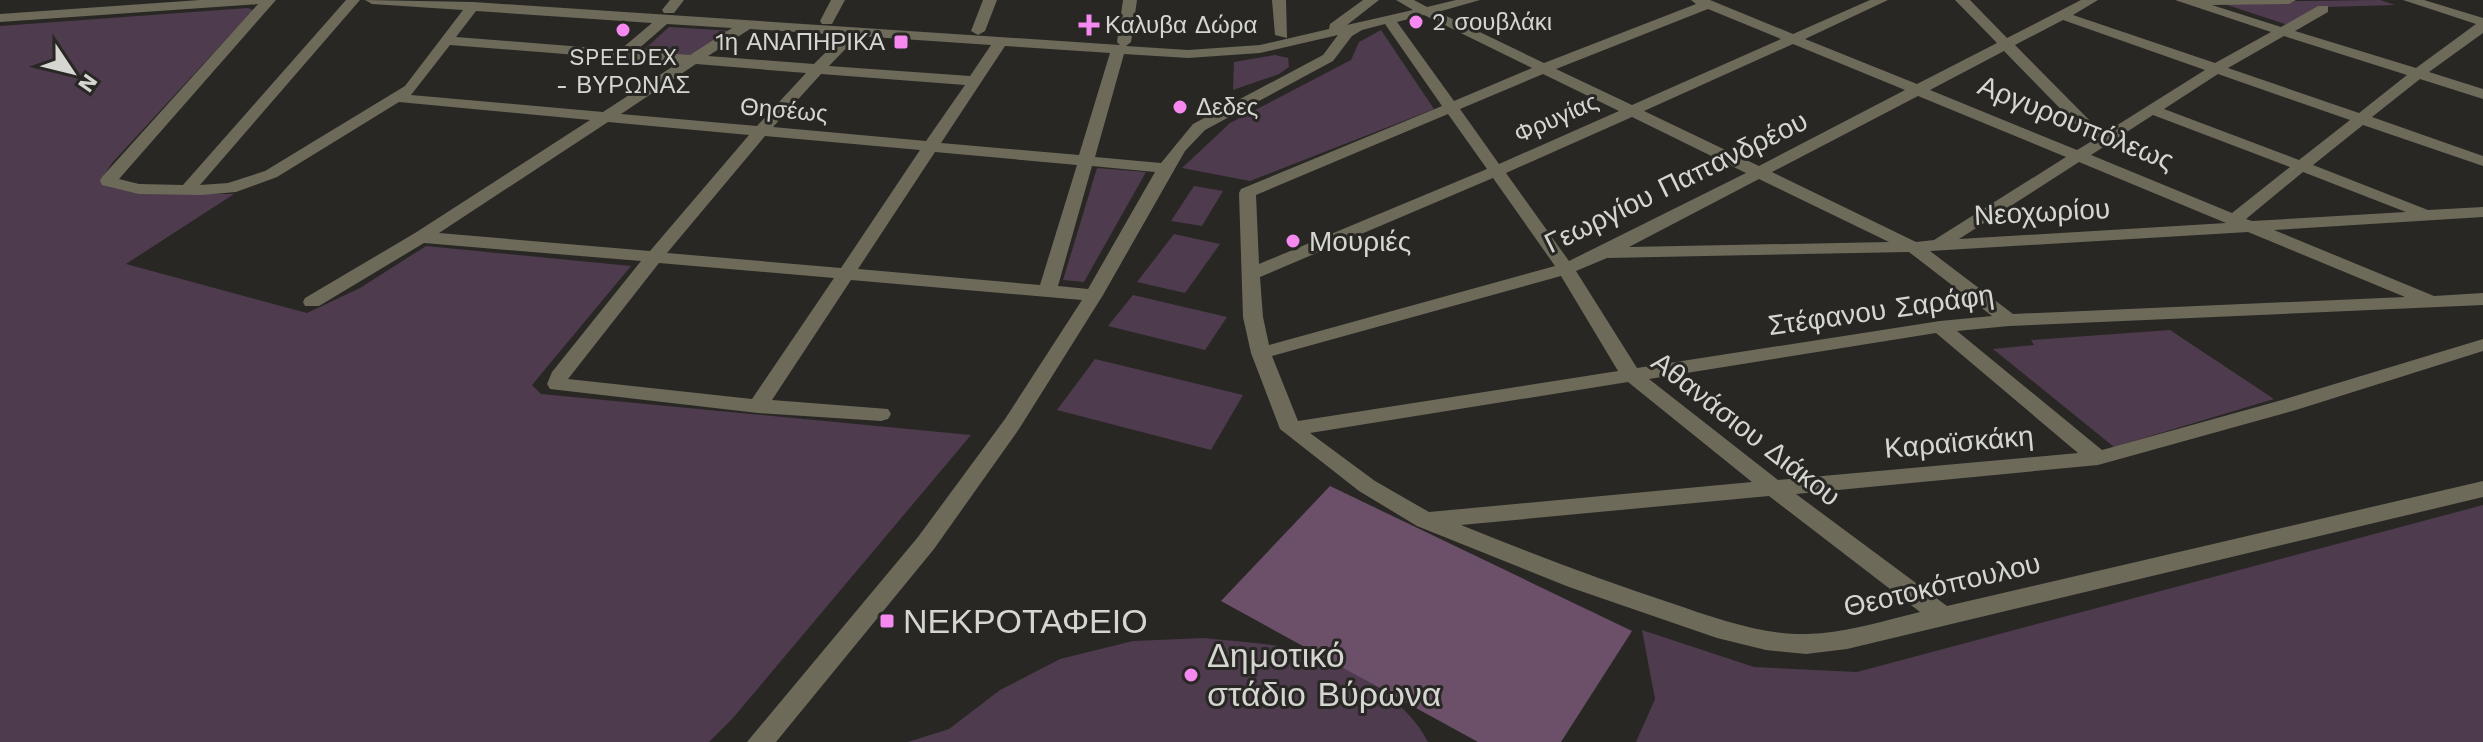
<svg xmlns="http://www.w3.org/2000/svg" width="2483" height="742" font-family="'Work Sans',sans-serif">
<rect width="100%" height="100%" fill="#282724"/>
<!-- green -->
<g fill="#4e3b4d">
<polygon points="2380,0 2395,5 2326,7 2288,25 2218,2"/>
<polygon points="248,8 253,10 112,163 103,177 183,194 234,194 126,264 307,313 360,288 426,246 631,266 532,385 541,394 971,435 733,718 709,742 0,742 0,26"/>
<polygon points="669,27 734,31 688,59 638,55"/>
<polygon points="1381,30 1434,109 1250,181 1182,168 1230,123 1351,60 1359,42"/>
<polygon points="1275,55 1288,58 1289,67 1279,74 1233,90 1234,62"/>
<polygon points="1097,168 1146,172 1084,282 1063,280"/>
<polygon points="1194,186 1223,191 1202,226 1171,221"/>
<polygon points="1174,234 1220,244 1185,293 1137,282"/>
<polygon points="1133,295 1227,317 1205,350 1108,326"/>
<polygon points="2170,330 2274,399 2114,447 1993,349 2034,345 2031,340"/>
<polygon points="1095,359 1243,395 1211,450 1057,410"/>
<polygon points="2483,505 2483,742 1636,742 1655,699 1642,630 1754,667 1857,672"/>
<path d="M 1204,638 C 1229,641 1255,642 1279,646 C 1330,655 1405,694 1428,742 L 908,742 L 949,729 L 1000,690 L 1060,659 L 1133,641 Z"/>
</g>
<!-- water -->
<polygon fill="#6c506a" points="1330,486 1632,631 1561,742 1478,742 1221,601"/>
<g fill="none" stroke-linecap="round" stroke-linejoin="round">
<!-- minor -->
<g fill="#6d6a5a" fill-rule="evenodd">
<path d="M 200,0 L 276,0 L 119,179 L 139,184 L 183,185 L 346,0 L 360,0 L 200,185 L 228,183 L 265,171 L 405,86 L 463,10 L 372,4 L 365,0 L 473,2 L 1120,45 L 1117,42 L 1123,0 L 1137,0 L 1131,42 L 1126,46 L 1188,50 L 1260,45 L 1329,29 L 1330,24 L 1363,0 L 1379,0 L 1347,25 L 1413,10 L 1396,0 L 1414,0 L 1427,7 L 1456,0 L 1480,0 L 1438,12 L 1544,63 L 1696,4 L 1691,0 L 1710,0 L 1793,34 L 1870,0 L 1888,0 L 1805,39 L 1917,84 L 1997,43 L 1955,0 L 1970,0 L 2007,38 L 2081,0 L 2098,0 L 2073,15 L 2215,63 L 2271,32 L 2175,0 L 2296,0 L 2289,4 L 2212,5 L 2281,27 L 2318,6 L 2328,6 L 2328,12 L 2295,31 L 2416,68 L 2476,24 L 2403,0 L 2424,0 L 2483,18 L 2483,33 L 2429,72 L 2483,89 L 2483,99 L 2420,79 L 2372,117 L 2483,156 L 2483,166 L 2363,125 L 2313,165 L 2428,210 L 2483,207 L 2483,217 L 2274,230 L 2434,296 L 2483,293 L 2483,305 L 2009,326 L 1957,331 L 2102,450 L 2282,400 L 2483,339 L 2483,351 L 2296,410 L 2098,465 L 1796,494 L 1947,606 L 2483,481 L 2483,497 L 1847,649 L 1806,654 L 1766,650 L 1717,638 L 1569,587 L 1417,526 L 1359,491 L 1280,429 L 1251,353 L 1243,317 L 1239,193 L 1241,189 L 1442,106 L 1385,24 L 1362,30 L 1352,36 L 1333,61 L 1205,130 L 1185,151 L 1103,295 L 1019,429 L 934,549 L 776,742 L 747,742 L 918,537 L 1005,419 L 1082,300 L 851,280 L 772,400 L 888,409 L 891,414 L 888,419 L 881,421 L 758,413 L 550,389 L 547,384 L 552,372 L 641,261 L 424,243 L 319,306 L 305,306 L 303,302 L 305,298 L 415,233 L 590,120 L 399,102 L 277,177 L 236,192 L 202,195 L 139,194 L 102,185 L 100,181 L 102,177 L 258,4 L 0,22 L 0,14 ZM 1708,9 L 1781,39 L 1632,105 L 1556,69 ZM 476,11 L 652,23 L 620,50 L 456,37 ZM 1424,15 L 1532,68 L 1454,101 L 1397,22 ZM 2063,20 L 2205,70 L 2103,134 L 2015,45 ZM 667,24 L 732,28 L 690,55 L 636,51 ZM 750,29 L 843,35 L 814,64 L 708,56 ZM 1338,35 L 1323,55 L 1193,124 L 1161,163 L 1095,157 L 1124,54 L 1188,58 L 1260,53 ZM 858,36 L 991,45 L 970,76 L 829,66 ZM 2284,36 L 2407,75 L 2359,113 L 2228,68 ZM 1793,44 L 1905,90 L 1759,166 L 1644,111 ZM 450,45 L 678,63 L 603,112 L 411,95 ZM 1005,46 L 1110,53 L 1079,155 L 941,143 ZM 2004,51 L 2092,141 L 2077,150 L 1930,90 ZM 696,64 L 806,73 L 757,126 L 621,114 ZM 821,74 L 965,85 L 926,141 L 773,127 ZM 1543,74 L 1619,111 L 1499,164 L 1460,109 ZM 2218,74 L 2350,120 L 2299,160 L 2164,109 ZM 1918,96 L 2066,157 L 1934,240 L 1916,242 L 1772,172 ZM 1448,114 L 1487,169 L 1259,264 L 1256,195 ZM 2153,115 L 2290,167 L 2232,213 L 2091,155 ZM 1632,117 L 1746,173 L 1569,261 L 1506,173 ZM 608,122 L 749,135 L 650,251 L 439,233 ZM 765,136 L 920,150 L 841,268 L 667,253 ZM 935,152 L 1077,165 L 1040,285 L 858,269 ZM 2079,162 L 2226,223 L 1959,239 ZM 1092,166 L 1155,172 L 1088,289 L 1058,286 ZM 2303,172 L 2406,212 L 2252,221 L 2246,219 ZM 1493,178 L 1555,266 L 1269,345 L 1263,317 L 1260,277 ZM 1759,179 L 1889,242 L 1629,247 ZM 2248,232 L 2405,297 L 2013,314 L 1930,251 ZM 1909,252 L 1992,316 L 1940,321 L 1637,368 L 1576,271 L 1607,258 ZM 659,263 L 834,278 L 752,399 L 568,379 ZM 1561,276 L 1618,371 L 1298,421 L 1272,356 ZM 1936,333 L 2078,453 L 1778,480 L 1649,379 ZM 1628,382 L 1752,482 L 1429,512 L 1375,481 L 1310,433 ZM 1769,496 L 1920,612 C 1883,621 1845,633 1807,634 C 1761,635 1715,618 1671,603 C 1600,580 1530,553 1461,525 Z"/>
<polygon points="670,0 684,0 674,13 664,13 662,10"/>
<polygon points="831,0 845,0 832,24 822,24 820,21"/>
<polygon points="983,0 997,0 985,31 978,35 971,31"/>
<polygon points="1272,0 1286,0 1287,38 1275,35"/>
</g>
</g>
<!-- markers -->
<g fill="#f589ef" stroke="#282724" stroke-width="3">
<circle cx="1416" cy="22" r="8"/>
<path d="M1085 13h8v8h8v8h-8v8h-8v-8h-8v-8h8z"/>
<circle cx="623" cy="30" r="8"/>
<rect x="893" y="34" width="16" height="16" rx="4"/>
<circle cx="1180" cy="107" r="8"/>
<circle cx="1293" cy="241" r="8"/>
<rect x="879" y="613" width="16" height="16" rx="4"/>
<circle cx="1191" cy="675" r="8"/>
</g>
<g text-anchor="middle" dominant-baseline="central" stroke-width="6" stroke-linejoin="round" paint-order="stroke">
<!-- far-poi labels -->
<g font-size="24" fill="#d5d5d2" stroke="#282724" text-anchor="start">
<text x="1432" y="22">2 σουβλάκι</text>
<text x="1105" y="25">Καλυβα Δώρα</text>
<text x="885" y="42" text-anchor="end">1η ΑΝΑΠΗΡΙΚΑ</text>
<text x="623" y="57" text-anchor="middle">SPEEDEX<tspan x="623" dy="28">- ΒΥΡΩΝΑΣ</tspan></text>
<text x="1196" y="107">Δεδες</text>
</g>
<!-- far-street labels -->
<g font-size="24" fill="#d5d5d2" stroke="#282724">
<text transform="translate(784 110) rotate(5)">Θησέως</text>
<text transform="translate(1556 118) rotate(-24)">Φρυγίας</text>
</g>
<!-- street labels -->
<g font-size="28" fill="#d5d5d2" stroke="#282724">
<text transform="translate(2076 123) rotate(22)">Αργυρουπόλεως</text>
<text transform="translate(1676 182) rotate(-26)">Γεωργίου Παπανδρέου</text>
<text transform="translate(2042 212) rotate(-3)">Νεοχωρίου</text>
<text transform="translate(1881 310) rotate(-8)">Στέφανου Σαράφη</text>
<text transform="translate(1746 429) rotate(38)">Αθανάσιου Διάκου</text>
<text transform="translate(1959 442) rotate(-5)">Καραϊσκάκη</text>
<text transform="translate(1942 585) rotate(-13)">Θεοτοκόπουλου</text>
</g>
<!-- poi labels -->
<g font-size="28" fill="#d5d5d2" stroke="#282724" text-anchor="start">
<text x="1309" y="241">Μουριές</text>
</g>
<!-- near-poi labels -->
<g font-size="34" fill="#d5d5d2" stroke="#282724" text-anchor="start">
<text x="903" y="621">ΝΕΚΡΟΤΑΦΕΙΟ</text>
<text x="1207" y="655">Δημοτικό<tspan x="1207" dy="39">στάδιο Βύρωνα</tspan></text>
</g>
</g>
<!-- north arrow -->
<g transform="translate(72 72) rotate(125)" stroke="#282724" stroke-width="6" paint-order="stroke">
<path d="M0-6L14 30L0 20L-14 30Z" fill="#d5d5d2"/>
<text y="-12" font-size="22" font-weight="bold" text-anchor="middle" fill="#d5d5d2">N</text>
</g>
</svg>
